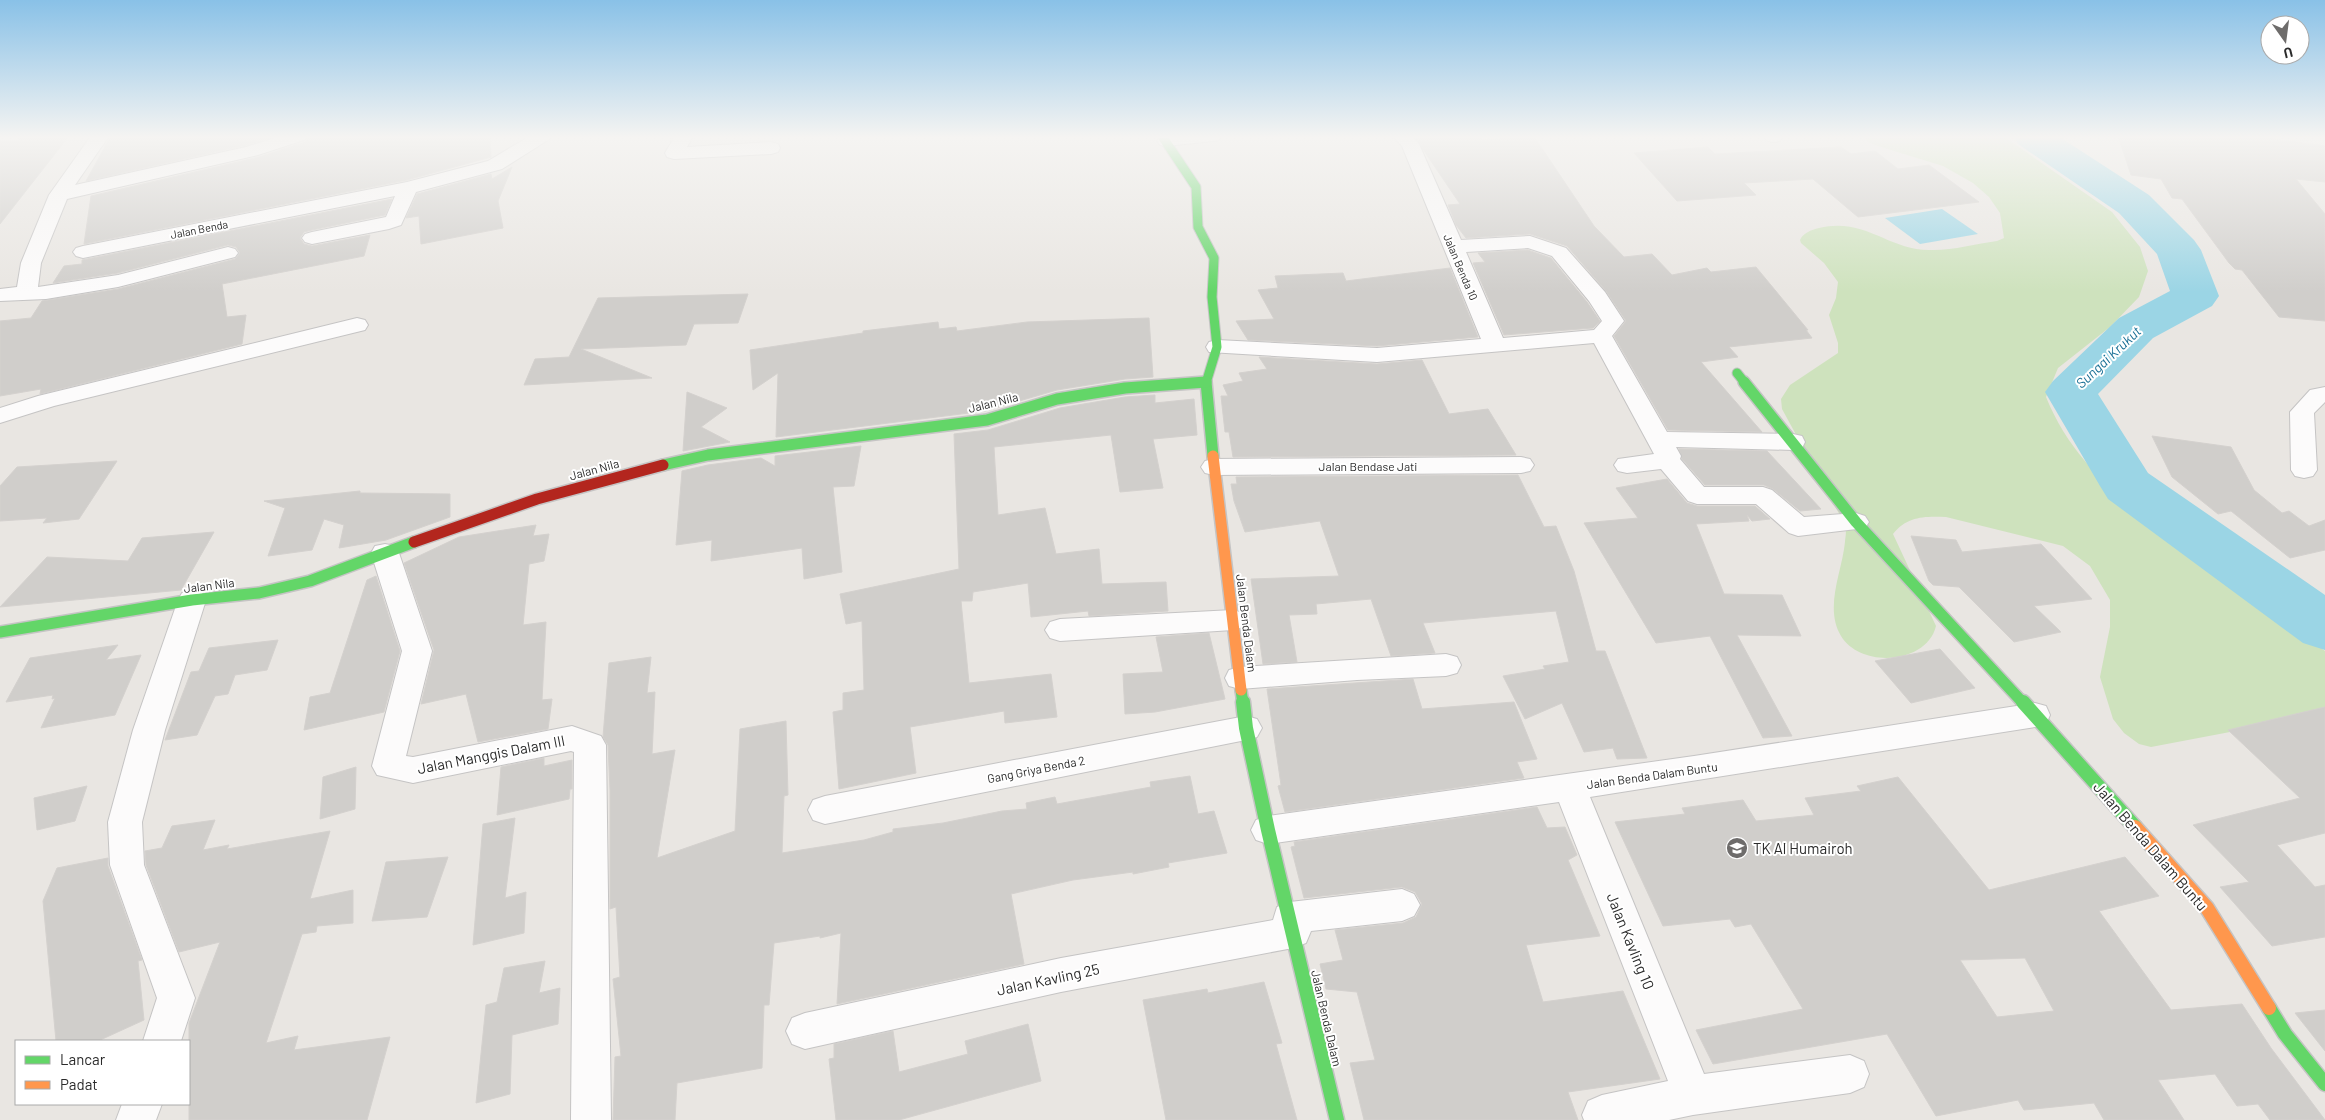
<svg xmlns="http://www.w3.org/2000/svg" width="2325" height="1120" font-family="Barlow,sans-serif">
<rect width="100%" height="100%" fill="#e9e6e2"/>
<!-- green -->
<path fill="#cee2bd" d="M 1863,136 L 2003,136 L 2112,212 L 2140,247 L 2148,271 L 2139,297 L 2110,327 L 2058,368 L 2046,397 C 2077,473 2139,513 2202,560 C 2243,590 2284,621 2325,651 L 2325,714 L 2151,747 L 2139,744 L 2124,733 L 2113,719 L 2100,677 L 2110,627 L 2110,600 L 2090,566 L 2063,546 L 1946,517 C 1925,516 1907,516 1893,534 L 1936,626 C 1927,664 1861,669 1841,636 C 1824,608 1842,572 1845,542 C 1845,538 1847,532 1845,527 C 1841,515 1832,502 1825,490 C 1811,463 1797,436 1782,409 L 1781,399 L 1790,385 L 1838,353 L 1838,343 L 1829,315 L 1836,298 L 1838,282 L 1824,263 L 1801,243 L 1800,240 C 1803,233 1811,230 1819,228 C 1865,217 1888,250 1929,250 C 1951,251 1975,244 1997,241 L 2004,238 L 2000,213 L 1989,197 L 1973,183 L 1943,166 L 1878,146 L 1868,142 Z"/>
<!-- water -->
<polygon fill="#9bd5e5" points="1942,209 1978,234 1920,244 1885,218"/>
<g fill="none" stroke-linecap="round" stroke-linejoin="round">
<!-- river -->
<polygon fill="#9bd5e5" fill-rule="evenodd" points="2013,136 2058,136 2149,195 2194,240 2201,250 2219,296 2212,306 2153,338 2098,394 2148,473 2325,595 2325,650 2303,643 2108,499 2100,486 2045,392 2053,381 2119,318 2170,291 2157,254 2119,213 2018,144"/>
</g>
<!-- building -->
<g fill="#d0cecb" stroke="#d4d1ce" fill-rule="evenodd">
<polygon points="21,136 69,136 0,224 0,142 20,140"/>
<polygon points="111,136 276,136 246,145 86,181"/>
<polygon points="309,136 490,136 491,157 407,180 84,244 91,196 259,157 305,142"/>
<polygon points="1414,136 1478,136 1479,140 1535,138 1594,226 1624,257 1652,254 1672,275 1707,268 1711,272 1756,267 1808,330 1806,330 1812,338 1729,347 1738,357 1701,362 1762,432 1668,430 1614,336 1626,321 1606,291 1567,246 1530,234 1466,238 1456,225 1448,205 1460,204"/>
<polygon points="2118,136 2251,136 2325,146 2325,182 2296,179 2325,214 2325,321 2279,317 2242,270 2235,269 2229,263 2182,199 2172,198 2161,179 2131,175"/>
<polygon points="1708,147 1715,154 1841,147 1851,154 1875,151 1898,169 1929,165 1979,202 1858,217 1813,179 1744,183 1756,195 1677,201 1634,153"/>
<polygon points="512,167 498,201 503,228 421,244 419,216 406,218 417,194 491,174 492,179"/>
<polygon points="392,199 385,215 312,230 304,232 300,238 304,244 312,246 370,235 364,256 222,284 227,317 246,315 242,344 40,394 41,389 0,396 0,321 31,318 42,301 118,289 235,259 240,253 236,247 228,245 118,273 53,283 64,266 82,264 82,260"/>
<polygon points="1528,250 1551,258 1587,302 1600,321 1593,328 1504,335 1473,263 1485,262 1478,253"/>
<polygon points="1450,268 1478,337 1377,346 1248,340 1236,321 1274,319 1258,290 1278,288 1275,276 1343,273 1346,281"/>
<polygon points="748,294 738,323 694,324 686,345 581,349 652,378 524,385 535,359 569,357 598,298"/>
<polygon points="1149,318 1153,377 1125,379 1057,390 985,411 776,437 778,373 753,390 750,350 863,333 863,331 938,322 939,329 956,327 957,331 1027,322"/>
<polygon points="1259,357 1377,364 1422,360 1449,414 1488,409 1516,455 1233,457 1229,432 1225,432 1221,396 1228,396 1223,385 1243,381 1239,373 1267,369"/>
<polygon points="687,392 727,408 701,427 730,442 683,451"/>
<polygon points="1155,395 1155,403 1194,399 1197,435 1153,439 1163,488 1120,492 1111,435 994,447 998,515 1045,508 1056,554 1099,549 1102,584 1166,582 1168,611 1089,616 1088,611 1031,617 1028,583 973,592 972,601 961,601 969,683 1051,674 1057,717 1005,723 1004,711 910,727 916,773 839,789 833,712 843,710 843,693 864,690 862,621 846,624 840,594 959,569 954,434 988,430 1060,408 1125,397"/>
<polygon points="2152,436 2231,447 2254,490 2282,513 2289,511 2309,526 2325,520 2325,550 2290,558 2231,511 2218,514 2172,477"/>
<polygon points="861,446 854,486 833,487 842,572 804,579 802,548 711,561 712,540 676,545 682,471 708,465 761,458 775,466 775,456"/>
<polygon points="1679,449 1767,451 1821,509 1800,511 1773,489 1764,485 1705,485 1682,459"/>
<polygon points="117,461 79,519 43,523 47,518 0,521 0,486 17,467"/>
<polygon points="1518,475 1544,527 1556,526 1574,571 1596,651 1605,651 1647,758 1617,759 1613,748 1584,752 1562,703 1525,719 1503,676 1545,669 1543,666 1569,662 1556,611 1423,623 1435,653 1391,656 1371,599 1316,604 1317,614 1289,615 1297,662 1263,664 1251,579 1339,576 1320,521 1245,532 1234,501 1231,484 1237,484 1236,477"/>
<polygon points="1667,479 1687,503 1697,506 1755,506 1770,519 1752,521 1747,515 1749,521 1696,524 1724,594 1782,595 1801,636 1737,635 1792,736 1763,738 1710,636 1656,643 1584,523 1638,518 1616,488"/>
<polygon points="360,491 360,493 450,494 450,517 386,540 339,548 344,525 324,519 312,550 268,556 285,508 264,501"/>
<polygon points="536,525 533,536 549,534 544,561 529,564 523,625 546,622 542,700 552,699 548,729 478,742 466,694 421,704 434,650 404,563 459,537"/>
<polygon points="214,532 181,590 0,607 47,557 128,561 142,538"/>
<polygon points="1911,536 1956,540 1962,552 2041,544 2092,599 2034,606 2061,632 2014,642 1959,587 1933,585 1929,581"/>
<polygon points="376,576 400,651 384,712 304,730 310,697 330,693 367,580"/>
<polygon points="1209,633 1225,699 1155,712 1125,714 1123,674 1163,672 1156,637"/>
<polygon points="278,640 267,670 235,675 228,694 215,696 197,735 165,740 191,672 199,671 209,648"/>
<polygon points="118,645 106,660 141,655 115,715 41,728 55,698 52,699 53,695 6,702 30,658"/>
<polygon points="1940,649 1975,688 1911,703 1875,661"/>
<polygon points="651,657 647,693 655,692 652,754 675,750 657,858 735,831 740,729 786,721 788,795 784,796 782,853 864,840 893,832 893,829 943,823 1002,811 1027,809 1026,803 1055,797 1057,804 1151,787 1150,782 1190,776 1198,814 1214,811 1227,853 1168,863 1169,867 1133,874 1133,872 1073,880 1011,894 1024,964 837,1004 841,933 820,938 820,936 774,943 769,1005 764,1005 762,1068 677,1083 675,1120 613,1120 615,1057 621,1056 613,979 620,977 616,907 610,909 610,790 608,745 603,737 609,663"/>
<polygon points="1413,679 1422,709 1514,702 1537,759 1517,762 1524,778 1285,812 1278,786 1281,785 1267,689"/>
<polygon points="2325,707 2325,833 2277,845 2315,887 2325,885 2325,937 2272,946 2220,887 2249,882 2193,825 2300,798 2228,730"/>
<polygon points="544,758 544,766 572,760 572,789 570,789 569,799 497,815 501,767"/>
<polygon points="356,767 355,809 320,819 323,777"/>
<path d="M 1898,777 L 1989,890 L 2125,857 L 2159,896 L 2099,911 L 2171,1010 L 2242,1004 L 2271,1048 L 2325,1120 L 2270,1120 L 2258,1104 L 2237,1106 L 2215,1074 L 2158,1080 L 2184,1120 L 2104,1120 L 2094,1103 L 2024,1110 L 2018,1100 L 1936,1116 L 1887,1034 L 1713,1064 L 1696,1030 L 1803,1009 L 1751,924 L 1735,927 L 1730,919 L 1663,926 L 1615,822 L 1685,814 L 1682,808 L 1743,800 L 1756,821 L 1814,815 L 1805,798 L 1861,791 L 1857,786 ZM 2025,958 L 2054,1011 L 1997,1017 L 1960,960 Z"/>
<polygon points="87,786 75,821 37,830 34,798"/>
<polygon points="1537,807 1547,828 1565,827 1577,855 1568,860 1600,936 1526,945 1543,1002 1623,991 1660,1079 1568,1092 1578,1120 1364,1120 1350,1063 1375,1060 1357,992 1326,989 1320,964 1343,960 1335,930 1403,923 1416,917 1422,904 1415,892 1402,887 1304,898 1291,847 1295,846 1294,842"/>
<polygon points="515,818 505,898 526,892 524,933 473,945 483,824"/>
<polygon points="215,820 203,850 229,845 227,849 330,831 310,899 353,890 353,923 317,926 316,932 302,934 266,1043 298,1036 294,1050 390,1037 367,1120 189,1120 189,1023 220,942 179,952 146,865 145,851 162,848 172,826"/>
<polygon points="448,857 427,917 372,921 386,862"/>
<polygon points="108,858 108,866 142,960 138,961 144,1020 98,1041 56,1041 43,901 57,868"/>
<polygon points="545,961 539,993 560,988 558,1024 512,1035 510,1094 476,1103 486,1005 497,1002 504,968"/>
<polygon points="1264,982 1282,1043 1276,1044 1297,1120 1166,1120 1143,1000 1207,989 1208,993"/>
<polygon points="2325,1010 2325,1051 2295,1013"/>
<polygon points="1028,1024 1041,1081 899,1120 836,1120 829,1059 834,1058 834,1044 893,1031 899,1072 968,1054 965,1041"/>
</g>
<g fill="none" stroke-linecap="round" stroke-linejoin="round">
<!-- street casing -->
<g stroke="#c5c4c4" stroke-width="2">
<g id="street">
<polygon points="91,136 109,136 75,185 246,147 281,136 307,136 304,140 258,155 67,199 41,263 38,287 118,275 228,247 235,249 238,253 235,257 118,287 46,299 0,301 0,289 17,287 21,263 49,195"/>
<polygon points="530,136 551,136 548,140 502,169 416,192 401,225 389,229 312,244 305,242 302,238 305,234 312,232 386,217 395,196 83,258 76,256 73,252 76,248 83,246 407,182 488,161"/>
<polygon points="675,136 693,136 687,147 771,142 778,144 780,148 778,152 771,154 674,159 667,157 665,153"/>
<polygon points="1166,136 1222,136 1219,140 1213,141 1166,146 1160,145 1157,141 1160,137"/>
<path d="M 1393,136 L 1412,136 L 1419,144 L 1461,240 L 1530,236 L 1566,248 L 1605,292 L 1624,321 L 1612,336 L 1667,432 L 1793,434 L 1802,436 L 1805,442 L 1802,448 L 1793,450 L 1676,447 L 1681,456 L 1680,459 L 1704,487 L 1763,487 L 1772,490 L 1804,517 L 1856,513 L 1865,516 L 1869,522 L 1865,528 L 1798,536 L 1789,533 L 1756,504 L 1697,504 L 1688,501 L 1661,469 L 1627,473 L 1618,471 L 1614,465 L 1618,459 L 1654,454 L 1594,343 L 1377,362 L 1209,352 L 1206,347 L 1209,342 L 1217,340 L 1377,348 L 1481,339 L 1402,146 ZM 1528,248 L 1552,256 L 1589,301 L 1602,321 L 1594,330 L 1503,338 L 1466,252 Z"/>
<path d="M 1763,136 L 1782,136 L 1783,137 L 1780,141 C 1773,143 1767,143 1763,136 Z"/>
<polygon points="357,318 365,320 368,325 365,330 54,406 0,423 0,408 38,396"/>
<polygon points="2325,387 2325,402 2314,413 2317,470 2313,476 2304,478 2295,476 2291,470 2290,412 2310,390"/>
<polygon points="1521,457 1530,459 1534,465 1530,471 1521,473 1214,475 1205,473 1201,467 1205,461 1214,459"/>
<polygon points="385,544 395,546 399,553 432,651 406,756 413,757 572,726 601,736 606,745 611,1120 571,1120 574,752 571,751 413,783 377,775 372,766 402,651 371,553 375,546"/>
<polygon points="192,590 202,593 206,600 165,730 142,822 144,865 195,998 181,1041 143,1041 157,998 110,865 108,822 133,730 178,600 182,593"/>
<polygon points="1233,610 1243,613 1247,620 1243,627 1233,630 1060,641 1050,638 1045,630 1050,622 1060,619"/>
<polygon points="1446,654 1457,657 1461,665 1457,673 1446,676 1357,680 1240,689 1229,686 1225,678 1229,670 1240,667"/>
<polygon points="2035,703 2046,706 2050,715 2046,724 2035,727 1590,797 1704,1074 1850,1055 1864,1061 1869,1074 1864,1087 1850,1093 1693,1115 1669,1120 1584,1120 1582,1115 1588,1101 1602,1095 1668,1081 1559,802 1268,844 1256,840 1251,830 1256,820 1268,816 1694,756"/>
<polygon points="1246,716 1257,719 1262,728 1257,737 1246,740 825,824 813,820 808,810 813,800 825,796"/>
<polygon points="1402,889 1414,894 1420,905 1414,916 1402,921 1311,931 1306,943 1293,948 1061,992 805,1049 792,1044 786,1031 792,1018 805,1013 1061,958 1273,920 1277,907 1290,902"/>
<polygon points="122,1104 162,1104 156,1120 116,1120"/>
</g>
</g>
<!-- fast-far2 casing -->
<g stroke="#c5c4c4" stroke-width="11">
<g id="fast-far2">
<polyline points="1162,136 1196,187 1198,227 1214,258 1212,297 1217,347 1206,383"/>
<polyline points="1737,373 1745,383"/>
<polyline points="1195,383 1206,382"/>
</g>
</g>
<!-- fast-far1 casing -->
<g stroke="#c5c4c4" stroke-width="14">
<g id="fast-far1">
<polyline points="1206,382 1213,456"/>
<polyline points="1744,382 1856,522 2024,704"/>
<polyline points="663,465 708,455 987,420 1057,399 1125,388 1206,382"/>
<polyline points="0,632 192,600 259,593 310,581 414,542"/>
<polyline points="1241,690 1243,704"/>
</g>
</g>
<!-- fast casing -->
<g stroke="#c5c4c4" stroke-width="17">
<g id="fast">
<polyline points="1243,702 1246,728 1268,830 1337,1120"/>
<polyline points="2023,702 2135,827"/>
<polyline points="2269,1008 2285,1034 2325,1084"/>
</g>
</g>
<!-- slow-far1 casing -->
<g stroke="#c5c4c4" stroke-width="14">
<polyline id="slow-far1" points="1213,456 1241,690"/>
</g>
<!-- slow casing -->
<g stroke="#c5c4c4" stroke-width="17">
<polyline id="slow" points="2135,827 2207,908 2269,1008"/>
</g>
<!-- jam casing -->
<g stroke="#c5c4c4" stroke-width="14">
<polyline id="jam" points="414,542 537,499 663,465"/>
</g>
<!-- street -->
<use href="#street" fill="#fcfbfb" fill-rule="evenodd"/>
<!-- fast-far2 -->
<use href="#fast-far2" stroke="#63d668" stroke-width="9"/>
<!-- fast-far1 -->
<use href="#fast-far1" stroke="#63d668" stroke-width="11"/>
<!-- fast -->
<use href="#fast" stroke="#63d668" stroke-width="14"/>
<!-- slow-far1 -->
<use href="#slow-far1" stroke="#ff974d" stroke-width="11"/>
<!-- slow -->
<use href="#slow" stroke="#ff974d" stroke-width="14"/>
<!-- jam -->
<use href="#jam" stroke="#b3261e" stroke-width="11"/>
</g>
<!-- sky -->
<linearGradient id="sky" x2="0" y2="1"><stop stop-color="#89c1e7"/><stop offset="0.47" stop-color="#f5f4f2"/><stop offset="1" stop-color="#f5f4f2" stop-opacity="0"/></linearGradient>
<rect width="2325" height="292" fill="url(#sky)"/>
<!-- icons -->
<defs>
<g id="school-disc" transform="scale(1.125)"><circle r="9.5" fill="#6e6c6b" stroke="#fff"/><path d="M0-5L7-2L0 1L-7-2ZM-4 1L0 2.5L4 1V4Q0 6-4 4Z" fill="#fff"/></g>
</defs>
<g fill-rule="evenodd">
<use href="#school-disc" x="1737" y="848"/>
</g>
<g text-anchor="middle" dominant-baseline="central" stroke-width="4" stroke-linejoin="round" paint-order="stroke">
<!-- far-street labels -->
<g font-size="11" fill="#2b2b2b" stroke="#fff">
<text transform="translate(199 229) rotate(-11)">Jalan Benda</text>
<text transform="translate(1461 267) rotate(67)">Jalan Benda 10</text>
</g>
<!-- street labels -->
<g font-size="12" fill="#2b2b2b" stroke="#fff">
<text transform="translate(993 402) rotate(-14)">Jalan Nila</text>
<text x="1368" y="466">Jalan Bendase Jati</text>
<text transform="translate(594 469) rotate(-15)">Jalan Nila</text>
<text transform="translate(209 585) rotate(-7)">Jalan Nila</text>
<text transform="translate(1247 623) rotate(83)">Jalan Benda Dalam</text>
<text transform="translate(1036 769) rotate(-11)">Gang Griya Benda 2</text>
<text transform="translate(1652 775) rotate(-8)">Jalan Benda Dalam Buntu</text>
<text transform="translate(1327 1018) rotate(77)">Jalan Benda Dalam</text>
</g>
<!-- water labels -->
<g font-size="14" font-style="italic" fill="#176e94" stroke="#fff">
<text transform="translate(2108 357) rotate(-43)">Sungai Krukut</text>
</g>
<!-- near-street labels -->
<g font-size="15" fill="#2b2b2b" stroke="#fff">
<text transform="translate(491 754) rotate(-11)">Jalan Manggis Dalam III</text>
<text transform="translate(2151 846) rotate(49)">Jalan Benda Dalam Buntu</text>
<text transform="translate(1631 941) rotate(68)">Jalan Kavling 10</text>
<text transform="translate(1048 979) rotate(-12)">Jalan Kavling 25</text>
</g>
<!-- near-poi labels -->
<g font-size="15" fill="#2b2b2b" stroke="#fff" text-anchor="start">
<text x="1753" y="848">TK Al Humairoh</text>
</g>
</g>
<!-- legend -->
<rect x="15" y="1040" width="175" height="65" fill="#ffffff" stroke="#aaaaaa"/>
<rect x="25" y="1056" width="25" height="8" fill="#63d668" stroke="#aaaaaa"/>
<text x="60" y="1065" font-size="15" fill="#2b2b2b">Lancar</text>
<rect x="25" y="1081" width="25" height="8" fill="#ff974d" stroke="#aaaaaa"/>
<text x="60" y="1090" font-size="15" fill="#2b2b2b">Padat</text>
<!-- north arrow -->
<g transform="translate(2285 40) rotate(166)"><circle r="24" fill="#ffffff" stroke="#aaaaaa"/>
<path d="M0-4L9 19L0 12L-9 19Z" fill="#6e6c6b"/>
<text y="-8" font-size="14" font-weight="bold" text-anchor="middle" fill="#2b2b2b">U</text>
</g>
</svg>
